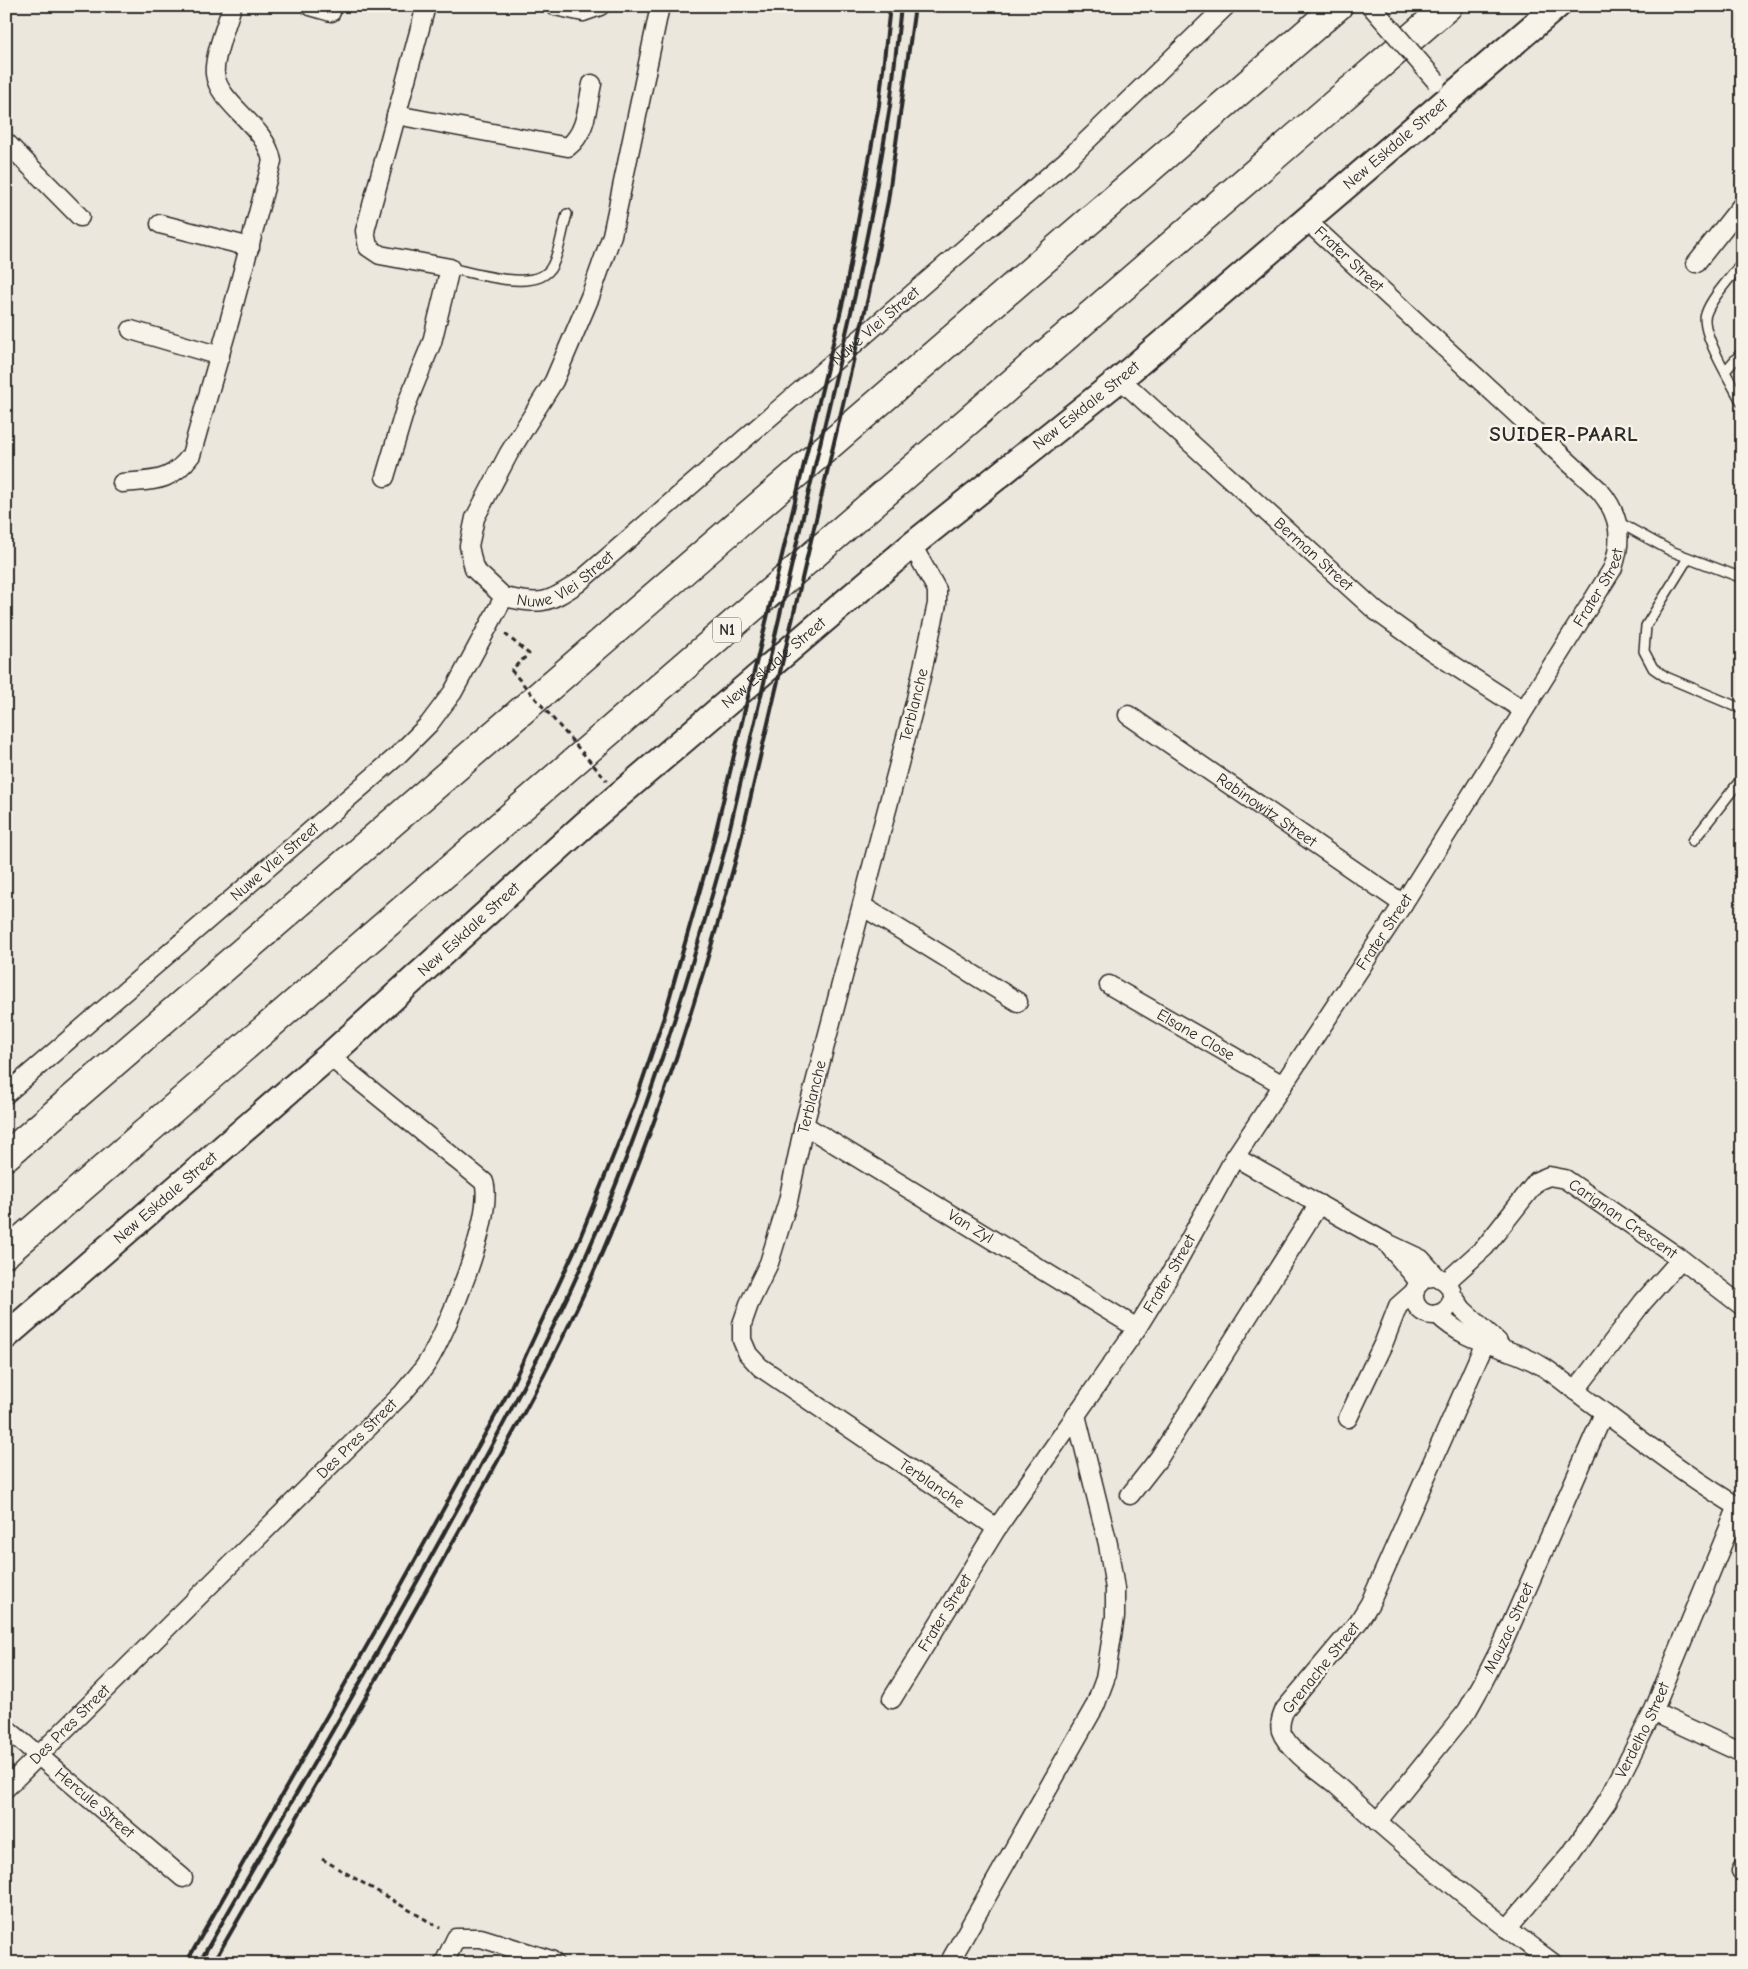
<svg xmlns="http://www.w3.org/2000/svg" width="1748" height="1969" font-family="'Comic Neue',sans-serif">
<rect width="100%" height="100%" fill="#ebe7dd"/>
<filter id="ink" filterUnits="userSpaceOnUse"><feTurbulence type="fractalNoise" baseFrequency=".02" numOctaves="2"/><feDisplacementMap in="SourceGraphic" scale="10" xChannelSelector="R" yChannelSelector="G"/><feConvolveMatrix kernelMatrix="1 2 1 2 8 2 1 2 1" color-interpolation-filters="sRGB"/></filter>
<g filter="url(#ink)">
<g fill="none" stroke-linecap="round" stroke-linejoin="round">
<!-- lane casing -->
<g stroke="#2b2b2b" stroke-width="12">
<g id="lane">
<path d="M 1742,263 C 1731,277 1711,298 1706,314 C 1699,331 1733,385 1742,403"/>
<path d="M 450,268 C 474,273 539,294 552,266 C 560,251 562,231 567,214"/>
<polyline points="1726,370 1742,352"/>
<polyline points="1618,522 1671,551 1742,578"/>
<polyline points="1688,558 1646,626 1644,651 1653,668 1666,677 1742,709"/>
<polyline points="1693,841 1742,778"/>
</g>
</g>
<!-- street casing -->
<g stroke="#2b2b2b" stroke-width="21">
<g id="street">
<polyline points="310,6 331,12"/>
<polyline points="555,6 583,12 600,6"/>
<path d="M 396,115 L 568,147 C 587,132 587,106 592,84"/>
<polyline points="6,142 80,217"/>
<polyline points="160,224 250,247"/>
<polyline points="1696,263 1742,205"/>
<polyline points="131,330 220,356"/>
<path id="s1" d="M 1120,379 L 1376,611 L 1433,652 L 1523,710"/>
<polyline points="385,477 407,403 432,342 450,268 380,255 368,247 365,231 426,6"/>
<path d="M 122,483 C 153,480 171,483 191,455 L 230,319 L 272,161 C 266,125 219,105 215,74 C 213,57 227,24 232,6"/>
<path id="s2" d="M 912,545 L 937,590 L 937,604 L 916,699 L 804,1125 L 788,1201 L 769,1263 L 749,1304 L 742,1324 L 742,1340 L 748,1354 L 760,1367 L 997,1528"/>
<polyline points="504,597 474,569 469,546 475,518 509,453 554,381 590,297 612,235 660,6"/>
<path id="s3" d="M 1128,715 L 1403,904"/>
<polyline points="862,906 1018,1002"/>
<path id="s4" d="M 1109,985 L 1283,1085"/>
<path id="s5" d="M 6,1094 L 396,757 L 429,724 L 453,692 L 504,597 C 541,605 547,604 578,583 L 1067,160 L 1226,6"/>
<path id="s6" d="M 804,1125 L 1137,1328"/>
<polyline points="1235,1157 1387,1243 1421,1259 1438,1278"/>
<polyline points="1390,1247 1420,1283"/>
<circle cx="1433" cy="1296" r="19"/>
<path id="s7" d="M 1446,1282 L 1485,1247 L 1537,1181 L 1549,1176 L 1565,1179 L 1681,1259 L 1742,1306"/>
<polyline points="1452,1295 1463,1310 1498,1342"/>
<path d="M 1437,1314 C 1470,1347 1508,1344 1545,1368 C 1560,1378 1575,1391 1590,1402 C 1639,1438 1689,1478 1742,1509"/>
<path d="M 1489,1334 L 1370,1603 L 1359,1621 L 1285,1709 C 1282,1716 1279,1723 1281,1731 C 1287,1749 1320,1772 1335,1784 C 1405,1847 1477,1907 1553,1963"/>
<polyline points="1575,1391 1643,1302 1681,1259"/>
<polyline points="1348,1418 1384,1342 1398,1306 1415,1291"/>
<polyline points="1130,1495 1159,1458 1319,1204"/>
<path id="s8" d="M 892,1699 L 997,1528 L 1137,1328 L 1171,1273 L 1235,1157 L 1403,904 L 1613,568 C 1623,538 1620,514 1599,490 L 1307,221"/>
<polyline points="1653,1712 1742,1753"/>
<path id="s9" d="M 6,1728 L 183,1878"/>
<path id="s10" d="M 6,1788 L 403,1393 C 411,1383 421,1373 427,1363 C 447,1332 495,1215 484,1182 L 329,1056"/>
<path id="s11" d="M 1377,1822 L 1467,1711 L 1481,1686 L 1504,1641 L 1604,1413"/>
<polyline points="1741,1871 1742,1869"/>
<path id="s12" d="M 1507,1929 L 1570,1855 L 1608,1800 L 1623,1771 L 1653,1712 L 1738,1506"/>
<polyline points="444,1963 456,1938 481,1938 551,1960 554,1963"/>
<polyline points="949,1963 1095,1706 1105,1679 1115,1617 1115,1589 1108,1544 1076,1415"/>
</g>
</g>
<!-- secondary casing -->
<g stroke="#2b2b2b" stroke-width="29">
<g id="secondary">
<path id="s13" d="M 6,1336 L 329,1056 L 584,825 L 912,545 L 1120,379 L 1557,6"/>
</g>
</g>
<!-- highway casing -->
<g stroke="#2b2b2b" stroke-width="31">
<g id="highway">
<polyline points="6,1156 1338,6"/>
<polyline points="6,1253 1448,6"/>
</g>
</g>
<!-- path -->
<g stroke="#2b2b2b" stroke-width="3" stroke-dasharray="5 4" stroke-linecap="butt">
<polyline points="505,634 529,654 511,670"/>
<polyline points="322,1859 440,1928"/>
</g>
<!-- lane -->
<use href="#lane" stroke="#f7f3e8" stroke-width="9"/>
<!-- street -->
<use href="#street" stroke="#f7f3e8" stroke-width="18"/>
<!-- secondary -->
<use href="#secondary" stroke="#f7f3e8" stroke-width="25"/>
<!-- highway -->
<use href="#highway" stroke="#f7f3e8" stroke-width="28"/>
<!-- rail -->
<g stroke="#2b2b2b" stroke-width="4">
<polyline points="186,1963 394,1598 510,1389 577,1245 635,1102 664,1017 711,851 845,293 879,105 890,6"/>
<path d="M 199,1963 C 281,1819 365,1677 444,1533 C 495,1440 546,1348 588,1251 C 645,1122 686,988 724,853 L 855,295 L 874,201 L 890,106 L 901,6"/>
<path d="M 213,1963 C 293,1825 372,1688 449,1549 C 503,1452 558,1355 602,1253 C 658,1124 700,990 737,855 L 868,298 L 888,201 L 915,6"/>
</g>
<!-- street-bridge casing -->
<g stroke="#2b2b2b" stroke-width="21" stroke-linecap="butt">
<polyline id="street-bridge" points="1371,6 1436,81"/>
</g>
<!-- path-bridge -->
<polyline stroke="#2b2b2b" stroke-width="3" stroke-dasharray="5 4" stroke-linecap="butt" points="511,670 607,781"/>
<!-- street-bridge -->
<use href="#street-bridge" stroke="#f7f3e8" stroke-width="18"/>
</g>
</g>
<g text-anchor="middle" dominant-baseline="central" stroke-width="5" stroke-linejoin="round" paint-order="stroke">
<!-- shield labels -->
<rect fill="#f7f3e8" stroke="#686764" stroke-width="1" x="713" y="617.5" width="28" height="25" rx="4"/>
<g font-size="15" font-weight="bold" fill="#2b2b2b">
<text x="727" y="630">N1</text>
</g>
<!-- street labels -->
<g font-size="16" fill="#2b2b2b" stroke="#f7f3e8">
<text stroke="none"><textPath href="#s13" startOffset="1831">New Eskdale Street</textPath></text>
<text transform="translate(1349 259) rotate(43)">Frater Street</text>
<text stroke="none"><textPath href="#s5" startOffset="1182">Nuwe Vlei Street</textPath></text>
<text stroke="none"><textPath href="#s13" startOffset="1426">New Eskdale Street</textPath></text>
<text stroke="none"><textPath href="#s1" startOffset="261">Berman Street</textPath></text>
<text stroke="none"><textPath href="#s5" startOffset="778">Nuwe Vlei Street</textPath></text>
<text stroke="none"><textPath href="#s8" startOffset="1318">Frater Street</textPath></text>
<text stroke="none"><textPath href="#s13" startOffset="1021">New Eskdale Street</textPath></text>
<text transform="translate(914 705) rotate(-76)">Terblanche</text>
<text stroke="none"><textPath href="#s3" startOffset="168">Rabinowitz Street</textPath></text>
<text stroke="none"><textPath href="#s5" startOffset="355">Nuwe Vlei Street</textPath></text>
<text stroke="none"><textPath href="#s13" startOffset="616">New Eskdale Street</textPath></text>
<text stroke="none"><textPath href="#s8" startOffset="912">Frater Street</textPath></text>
<text stroke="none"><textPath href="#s4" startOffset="100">Elsane Close</textPath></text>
<text transform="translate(812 1097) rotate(-76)">Terblanche</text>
<text stroke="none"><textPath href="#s13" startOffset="211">New Eskdale Street</textPath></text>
<text stroke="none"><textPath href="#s7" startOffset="236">Carignan Crescent</textPath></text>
<text stroke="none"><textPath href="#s6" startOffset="195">Van Zyl</textPath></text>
<text stroke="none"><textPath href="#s8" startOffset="508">Frater Street</textPath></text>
<text stroke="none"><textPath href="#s10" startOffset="495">Des Pres Street</textPath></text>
<text stroke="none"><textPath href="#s2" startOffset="1069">Terblanche</textPath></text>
<text stroke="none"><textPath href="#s8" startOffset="101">Frater Street</textPath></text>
<text stroke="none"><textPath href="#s11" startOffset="236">Mauzac Street</textPath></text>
<text transform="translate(1321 1668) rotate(-51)">Grenache Street</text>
<text stroke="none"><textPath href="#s10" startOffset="90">Des Pres Street</textPath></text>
<text stroke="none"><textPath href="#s12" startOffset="242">Verdelho Street</textPath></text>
<text stroke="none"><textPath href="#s9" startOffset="116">Hercule Street</textPath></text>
</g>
<!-- district labels -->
<g font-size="21" font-weight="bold" letter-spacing="1" fill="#2b2b2b" stroke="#f7f3e8">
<text x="1564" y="434">SUIDER-PAARL</text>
</g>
</g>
<!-- margin -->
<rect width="1748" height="1969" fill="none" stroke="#f7f3e8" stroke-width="25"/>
<rect x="12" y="12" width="1723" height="1944" fill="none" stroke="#2b2b2b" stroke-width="2" filter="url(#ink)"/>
</svg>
